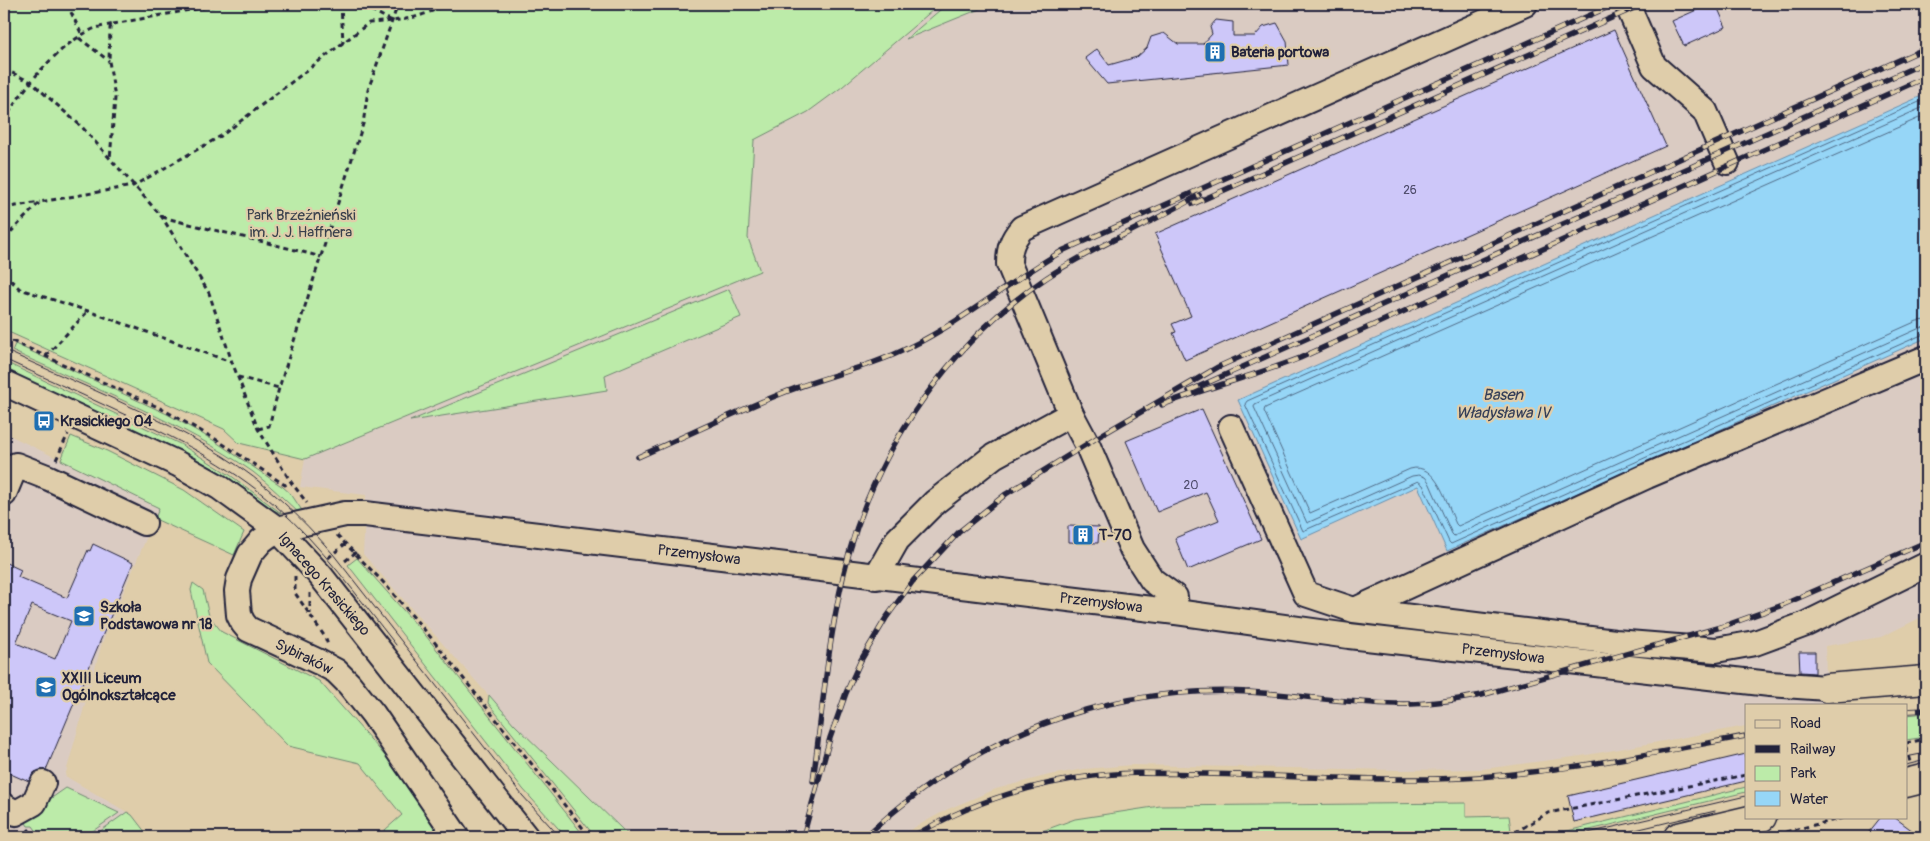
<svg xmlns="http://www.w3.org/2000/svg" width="1930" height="841" font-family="Pangolin,sans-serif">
<rect width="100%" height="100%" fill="#dfcdaa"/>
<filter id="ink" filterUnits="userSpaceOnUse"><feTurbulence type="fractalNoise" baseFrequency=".02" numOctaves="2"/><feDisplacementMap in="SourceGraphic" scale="10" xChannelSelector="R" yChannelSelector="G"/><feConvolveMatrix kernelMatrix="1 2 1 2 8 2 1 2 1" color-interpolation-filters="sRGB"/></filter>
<g filter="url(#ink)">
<!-- built -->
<g fill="#dacbc2">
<polygon points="940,4 1926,4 1926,615 1881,637 1825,646 1827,705 1746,705 1746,726 1581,756 1483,769 1401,770 1132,765 1084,769 1049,775 996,789 948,809 897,837 634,837 625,832 514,724 363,554 366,495 300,487 305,459 760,271 748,238 754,140 808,112 842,87"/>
<polygon points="7,434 159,508 102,643 65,776 132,815 149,837 4,837 4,440"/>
</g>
<!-- green -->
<g fill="#bceba9" stroke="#6f8672">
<polygon points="4,4 940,4 842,87 808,112 754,140 748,238 760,271 305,459 239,443 224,429 4,330"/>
<polygon points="947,4 992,4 906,39"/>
<polygon points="729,289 741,317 605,375 607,390 410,421"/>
<path d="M 15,344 L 167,414 L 213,440 L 283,487 L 291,494 L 305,515 L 301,515 C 285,500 270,485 253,472 C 182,422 91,387 12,351 Z"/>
<polygon points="7,363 180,444 230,475 281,513 273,510 250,493 221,477 4,373"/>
<polygon points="71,436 107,451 184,490 244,532 234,555 155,519 159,508 61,460"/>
<polygon points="357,558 426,636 585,837 566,837 523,789 348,565"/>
<polygon points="193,583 203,590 209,616 222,632 319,681 402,775 440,837 377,837 402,815 360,763 288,746 207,663 191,590"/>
<polygon points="489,695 514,724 625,832 634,837 596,837 592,833 488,703"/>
<polygon points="1926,713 1926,737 1906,740 1906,715"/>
<polygon points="1746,787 1746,792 1561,837 1543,837"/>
<polygon points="66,788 119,813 84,837 41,837 33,826 28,826 23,818"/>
<polygon points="1466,803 1466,817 1509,816 1511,831 1495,837 1026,837 1075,819 1160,806"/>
<polygon points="127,812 132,815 149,837 92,837"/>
</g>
<!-- water -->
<polygon fill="#96d6f7" stroke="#688eac" points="1926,94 1926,338 1447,551 1418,486 1301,539 1238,400"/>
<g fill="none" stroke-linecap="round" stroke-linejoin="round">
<!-- shore -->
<g stroke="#506a86" stroke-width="1">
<polyline points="1926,99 1247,401 1245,404 1303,531 1418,481 1423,485 1449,542 1451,544 1926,333"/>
<polyline points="1926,106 1255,404 1254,407 1307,523 1412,476 1419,475 1425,477 1429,482 1452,534 1454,536 1920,328 1926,327"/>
<path d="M 1926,115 L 1265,408 L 1264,411 L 1310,513 L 1410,469 C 1437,461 1447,505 1456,524 L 1458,526 L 1917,321 L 1926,320"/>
</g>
</g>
<!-- building -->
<g fill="#cdc7f9" stroke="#22223b" fill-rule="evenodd">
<polygon points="1710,4 1716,4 1726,27 1684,46 1672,21"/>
<polygon points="1216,20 1233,22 1233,36 1255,36 1263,27 1277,23 1287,41 1289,65 1107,84 1085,58 1097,49 1109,65 1137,57 1147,48 1151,37 1164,33 1178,44 1203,44 1212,34 1210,27"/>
<polygon points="1614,30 1666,146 1185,360 1173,333 1176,332 1172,324 1191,316 1155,234"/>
<polygon points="1202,409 1261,539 1188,570 1175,538 1219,520 1206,492 1157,512 1126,441"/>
<polygon points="1068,526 1099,527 1098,543 1068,542"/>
<path d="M 93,544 L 133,563 L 46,770 L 35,772 L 29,781 L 22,778 L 22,779 L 4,771 L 4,562 L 21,570 L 18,577 L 67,598 L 88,550 L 90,551 ZM 32,605 L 71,621 L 55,659 L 16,643 Z"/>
<polygon points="1799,652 1815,652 1815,673 1800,672"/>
<polygon points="1746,754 1746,781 1574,822 1568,796"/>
<polygon points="1881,817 1894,817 1921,837 1865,837"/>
</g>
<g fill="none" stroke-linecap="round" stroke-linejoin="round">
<!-- minor casing -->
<g stroke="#22223b" stroke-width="28">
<g id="minor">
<polyline points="1627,4 1654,66 1705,111 1727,162"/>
<polyline points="4,383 178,464 219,487 277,529 320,575 526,837"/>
<polyline points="1071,414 1087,444 1132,549 1152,580 1175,597 1176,612"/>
<polyline points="1231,427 1306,594 1354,610 1615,642 1716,650 1755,643 1806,624 1926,565"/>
<polyline points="4,494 16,465 49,478 144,523"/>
<path d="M 876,577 L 897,540 L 935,502 L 994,456 L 1071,414 L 1009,264 C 1009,248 1012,240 1022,228 L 1525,4"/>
<polyline points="1355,610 1647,476 1926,358"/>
<polyline points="4,806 16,813 34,803 43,783"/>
<polyline points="457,837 373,714 349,684 336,671 319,662 248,629 243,623 239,615 237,591 239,579 250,554 261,541 277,529 345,514 365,514 1176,612 1349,636 1770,684 1827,688"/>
</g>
</g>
<!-- major casing -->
<g stroke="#22223b" stroke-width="31">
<g id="major">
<polyline points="1827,688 1926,680"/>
<polyline points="1906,783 1926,778"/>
<polyline points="1678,837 1762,817"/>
</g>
</g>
<!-- path -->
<g stroke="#22223b" stroke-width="3" stroke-dasharray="5 4" stroke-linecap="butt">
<polyline points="67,4 82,35"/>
<polyline points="341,4 343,43"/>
<polyline points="354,4 373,11 392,21"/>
<polyline points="113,24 223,4"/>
<polyline points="79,38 109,61"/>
<polyline points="4,69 31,82 82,127 162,217 209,293 232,362 258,429 291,482 307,503"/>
<path d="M 4,121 C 23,88 56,47 91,30 C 97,27 106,26 113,24 L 110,28 L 109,61 L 115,98 L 110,159"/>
<polyline points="4,208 40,202"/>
<path d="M 162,217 C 215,231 268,242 321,257"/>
<path d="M 4,239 L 40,202 L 133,186 L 221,136 L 369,23 C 399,21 419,19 447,4"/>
<polyline points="4,274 20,289 88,311 231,362"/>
<polyline points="12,341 160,408 217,440 285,485 291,482"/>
<polyline points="46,356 88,311"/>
<polyline points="238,377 279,388"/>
<polyline points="4,413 7,405"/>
<polyline points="258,429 269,426 279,388 363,124 368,90 398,4"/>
<polyline points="56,460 68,434"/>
<polyline points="337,535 383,582 428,634 590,837"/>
<polyline points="328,558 345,544"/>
<polyline points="345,561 356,552"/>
<polyline points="295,576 295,593 325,637 328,645"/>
<polyline points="310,593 310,614"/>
<polyline points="4,697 8,699"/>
<polyline points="1906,743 1926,739"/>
<polyline points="1906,748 1910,762"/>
<polyline points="28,829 34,837"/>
<polyline points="1777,834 1847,817"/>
<polyline points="1507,837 1548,813 1746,775"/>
</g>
<!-- minor -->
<use href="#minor" stroke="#dfcdaa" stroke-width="24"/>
<!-- major -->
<use href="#major" stroke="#dfcdaa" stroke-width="28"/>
<!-- tram -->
<g stroke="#22223b" stroke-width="1">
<path d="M 4,350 C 76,383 156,414 223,456 C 265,482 301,517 333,554 L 522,795 L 560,837"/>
<path d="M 4,359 C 41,376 79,393 117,411 C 173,437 229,464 275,505 C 322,546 358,597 396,645"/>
<polyline points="1906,757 1926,753"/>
<polyline points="1906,765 1926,760"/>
<polyline points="1571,837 1746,796"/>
<polyline points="1606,837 1715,811"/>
</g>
<!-- rail casing -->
<g stroke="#22223b" stroke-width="5.5">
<g id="rail">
<polyline points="1193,204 1643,4"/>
<polyline points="1189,391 1926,62"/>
<path d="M 1162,405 C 1207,387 1255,376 1300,358 L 1926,77"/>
<path d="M 638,457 C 688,435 737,411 788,391 C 828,375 871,367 910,347 C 965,320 1011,280 1064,250 L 1615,4"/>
<polyline points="1906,711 1926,710"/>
<path d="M 813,781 C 823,705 829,627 849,553 C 879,445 952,341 1046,278 C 1094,246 1149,225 1199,195"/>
<polyline points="803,837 830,738 846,693 861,660 886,618 913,581 959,532 1006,494 1103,434 1218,367 1926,48"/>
<path d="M 865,837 C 972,737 1103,685 1249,692 C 1298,695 1347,703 1396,704 C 1425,705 1454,700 1482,695 L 1724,626 L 1780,606 L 1926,542"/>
<path d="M 912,837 C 967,804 1029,784 1093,776 C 1131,771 1170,774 1208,774 C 1283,776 1359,780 1434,779 C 1540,777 1643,755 1746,736"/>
</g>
</g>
<!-- rail -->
<use href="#rail" stroke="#dfcdaa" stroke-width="4" stroke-dasharray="11" stroke-linecap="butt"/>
</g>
</g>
<!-- icons -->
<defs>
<g id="building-square" transform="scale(1.125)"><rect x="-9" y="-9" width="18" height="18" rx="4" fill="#1f6fb2" stroke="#dfcdaa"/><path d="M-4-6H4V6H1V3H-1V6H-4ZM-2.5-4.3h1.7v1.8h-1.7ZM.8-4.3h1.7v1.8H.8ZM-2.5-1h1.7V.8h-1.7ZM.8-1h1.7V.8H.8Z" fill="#fff"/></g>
<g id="bus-square" transform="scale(1.125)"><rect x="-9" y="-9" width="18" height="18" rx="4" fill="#1f6fb2" stroke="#dfcdaa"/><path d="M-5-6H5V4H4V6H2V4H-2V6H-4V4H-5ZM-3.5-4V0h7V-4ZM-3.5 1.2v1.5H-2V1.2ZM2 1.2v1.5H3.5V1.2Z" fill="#fff"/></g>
<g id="school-square" transform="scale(1.125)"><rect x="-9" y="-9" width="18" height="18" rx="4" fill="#1f6fb2" stroke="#dfcdaa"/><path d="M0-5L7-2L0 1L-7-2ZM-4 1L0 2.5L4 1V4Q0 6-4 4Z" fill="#fff"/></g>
</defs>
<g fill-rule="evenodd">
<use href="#building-square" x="1215" y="52"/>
<use href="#bus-square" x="44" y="421"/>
<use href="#building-square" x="1083" y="535"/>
<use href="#school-square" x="84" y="616"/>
<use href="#school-square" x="46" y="687"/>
</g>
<g text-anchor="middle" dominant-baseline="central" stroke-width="4.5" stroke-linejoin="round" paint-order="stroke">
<!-- number labels -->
<g font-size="12" fill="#4d4b6a">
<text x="1410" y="190">26</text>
<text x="1191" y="485">20</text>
</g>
<!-- poi labels -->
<g font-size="15" font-weight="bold" fill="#22223b" stroke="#dfcdaa" text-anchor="start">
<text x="1231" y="52">Bateria portowa</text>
<text x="60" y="421">Krasickiego 04</text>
<text x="1099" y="535">T-70</text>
<text x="100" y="607">Szkoła<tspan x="100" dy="17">Podstawowa nr 18</tspan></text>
<text x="62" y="678">XXIII Liceum<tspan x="62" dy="17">Ogólnokształcące</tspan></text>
</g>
<!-- park labels -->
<g font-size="15" fill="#39404c" stroke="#dfcdaa">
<text x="301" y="215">Park Brzeźnieński<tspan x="301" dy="17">im. J. J. Haffnera</tspan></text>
</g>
<!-- street labels -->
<g font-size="15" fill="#22223b" stroke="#dfcdaa">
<text transform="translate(699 555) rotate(7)">Przemysłowa</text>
<text transform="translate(324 584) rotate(49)">Ignacego Krasickiego</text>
<text transform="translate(1101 603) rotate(7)">Przemysłowa</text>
<text transform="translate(1503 654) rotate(7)">Przemysłowa</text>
<text transform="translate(304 657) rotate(26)">Sybiraków</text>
</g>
<!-- water labels -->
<g font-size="16" font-style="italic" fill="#333d57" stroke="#dfcdaa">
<text x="1503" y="395">Basen<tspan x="1503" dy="18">Władysława IV</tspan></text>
</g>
</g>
<!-- margin -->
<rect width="1930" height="841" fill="none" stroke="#dfcdaa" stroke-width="20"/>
<rect x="10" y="10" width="1910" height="821" fill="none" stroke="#22223b" stroke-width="2" filter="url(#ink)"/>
<!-- legend -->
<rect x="1745" y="704" width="162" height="115" fill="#dfcdaa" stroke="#93897e"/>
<rect x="1755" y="720" width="25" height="8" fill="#dfcdaa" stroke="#93897e"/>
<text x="1790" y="728" font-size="15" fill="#22223b">Road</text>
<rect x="1755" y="745" width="25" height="8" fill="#22223b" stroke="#93897e"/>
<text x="1790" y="754" font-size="15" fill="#22223b">Railway</text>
<rect x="1755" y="766" width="25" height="15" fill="#bceba9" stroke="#93897e"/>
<text x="1790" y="778" font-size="15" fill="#22223b">Park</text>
<rect x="1755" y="791" width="25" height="15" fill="#96d6f7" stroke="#93897e"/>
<text x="1790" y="804" font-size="15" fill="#22223b">Water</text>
</svg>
